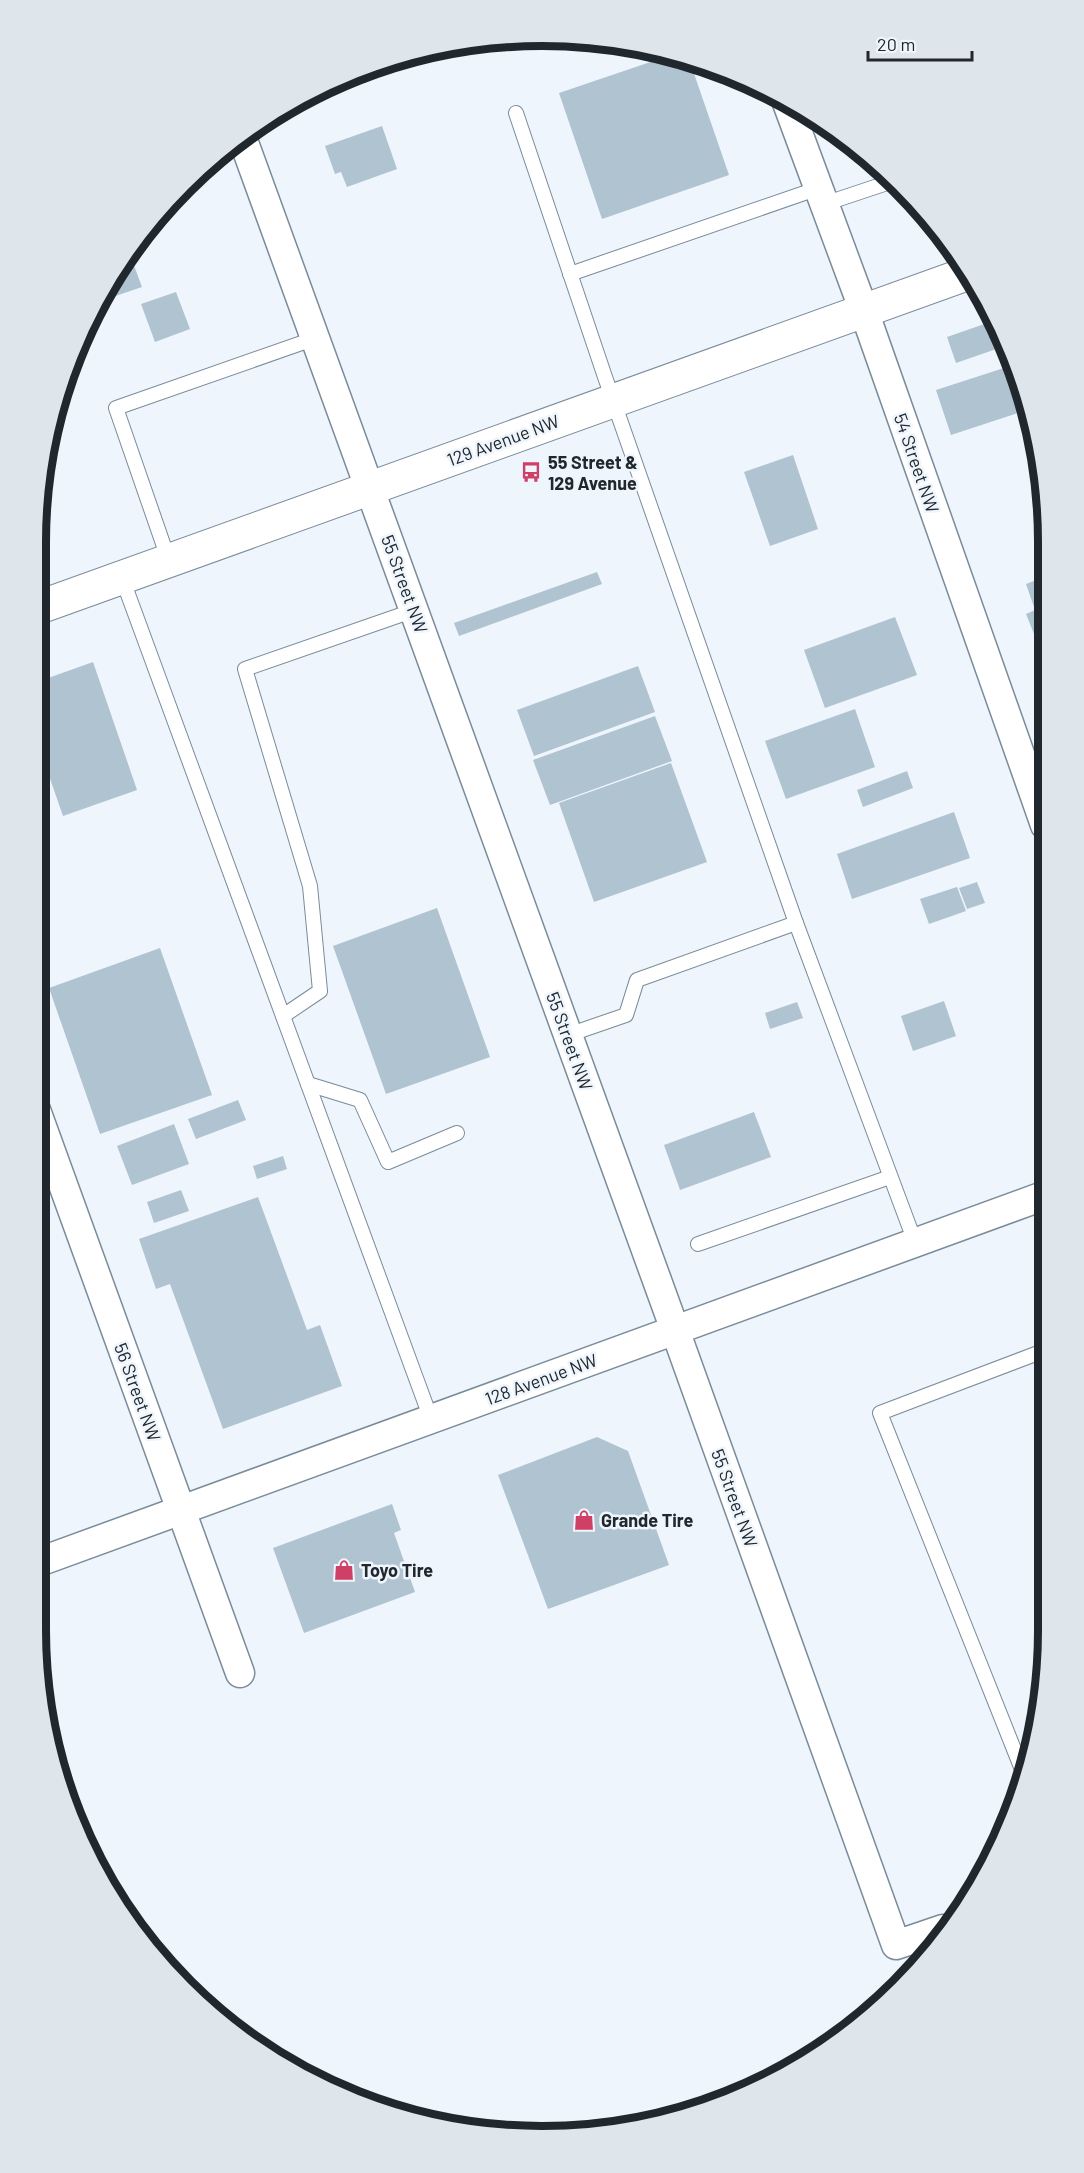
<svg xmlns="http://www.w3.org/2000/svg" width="1084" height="2173" font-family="Barlow,sans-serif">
<rect width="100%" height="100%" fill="#eef5fc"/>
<!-- building -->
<g fill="#b0c3d1">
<polygon points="674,54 689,59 729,175 602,219 559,93"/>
<polygon points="382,126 397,169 347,187 341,172 335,174 325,146"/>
<polygon points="129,252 142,287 98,302 119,268"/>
<polygon points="176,292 190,329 155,342 141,304"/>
<polygon points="993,321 1005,346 956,363 947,337"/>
<polygon points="1007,367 1016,397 1013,398 1018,413 951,435 936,390"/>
<polygon points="793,455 818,529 770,546 744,472"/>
<polygon points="597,572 602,584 459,636 454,623"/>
<polygon points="1044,577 1044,630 1034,634 1026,614 1035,610 1026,584"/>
<polygon points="895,617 917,675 825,708 804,650"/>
<polygon points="93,662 137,790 63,816 37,741 37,682"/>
<polygon points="638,666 655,712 534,756 517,710"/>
<polygon points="855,709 875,767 786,799 765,741"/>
<polygon points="655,716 672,761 550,805 533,760"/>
<polygon points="671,763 707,862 594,902 559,803"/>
<polygon points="907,771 913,788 863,807 857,790"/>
<polygon points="954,812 970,858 852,899 837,854"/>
<polygon points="977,882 985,903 967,909 959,888"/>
<polygon points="957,887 966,911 929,924 920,899"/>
<polygon points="437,908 490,1057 386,1094 333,946"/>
<polygon points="160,948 212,1095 100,1134 49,988"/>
<polygon points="944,1001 956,1036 913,1051 901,1016"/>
<polygon points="797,1002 803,1018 770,1029 765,1013"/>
<polygon points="238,1100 246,1120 196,1139 188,1119"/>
<polygon points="754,1112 771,1157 680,1190 664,1145"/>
<polygon points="174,1124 189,1164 132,1185 117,1146"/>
<polygon points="283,1156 287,1169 257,1179 253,1166"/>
<polygon points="181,1190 189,1211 154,1223 147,1202"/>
<polygon points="258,1197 307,1330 320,1325 342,1386 223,1429 170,1284 156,1289 139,1239"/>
<polygon points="597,1437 628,1451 669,1565 548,1609 498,1475"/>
<polygon points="392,1504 401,1530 394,1533 415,1592 304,1633 273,1548"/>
</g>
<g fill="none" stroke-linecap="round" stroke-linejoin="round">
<!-- lane casing -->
<g stroke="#7a8b99" stroke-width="16">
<g id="lane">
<polyline points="516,113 605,377 796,923 915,1242"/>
<polyline points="824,204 893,181"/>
<polyline points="570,274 819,188"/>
<polyline points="169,561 116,408 316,338"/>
<polyline points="122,578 431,1419"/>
<polyline points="283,1016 320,991 310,886 245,669 415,610"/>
<polyline points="568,1035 626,1015 637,980 796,923"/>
<polyline points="308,1084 360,1100 388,1162 457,1133"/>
<polyline points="698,1244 890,1177"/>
<polyline points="1025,1777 880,1413 1046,1350"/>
</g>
</g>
<!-- street casing -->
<g stroke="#7a8b99" stroke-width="31">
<g id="street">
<polyline points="787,103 864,311 1045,825"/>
<polyline points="242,137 675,1330 896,1945 943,1929"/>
<polyline points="36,1110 240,1673"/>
<polyline points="36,1563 1046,1195"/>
</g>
</g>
<!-- secondary casing -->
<g stroke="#7a8b99" stroke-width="35">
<polyline id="secondary" points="37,608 969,273"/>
</g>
<!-- lane -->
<use href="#lane" stroke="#fff" stroke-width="14"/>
<!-- street -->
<use href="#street" stroke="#fff" stroke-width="28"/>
<!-- secondary -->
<use href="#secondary" stroke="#fff" stroke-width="33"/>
</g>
<!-- icons -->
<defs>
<g id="bus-bare" transform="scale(1.62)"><path d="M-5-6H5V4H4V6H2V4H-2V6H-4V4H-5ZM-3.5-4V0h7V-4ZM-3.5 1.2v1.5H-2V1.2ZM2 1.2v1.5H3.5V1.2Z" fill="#ce4066" stroke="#eef5fc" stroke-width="2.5" paint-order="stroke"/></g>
<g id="shop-bare" transform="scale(1.62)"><path d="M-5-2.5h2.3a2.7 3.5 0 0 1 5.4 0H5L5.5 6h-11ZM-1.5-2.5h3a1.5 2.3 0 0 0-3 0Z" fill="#ce4066" stroke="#eef5fc" stroke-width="2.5" paint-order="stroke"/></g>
</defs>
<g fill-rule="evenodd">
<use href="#bus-bare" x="531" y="472"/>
<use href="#shop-bare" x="584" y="1520"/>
<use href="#shop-bare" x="344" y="1570"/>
</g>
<g text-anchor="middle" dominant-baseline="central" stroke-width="5" stroke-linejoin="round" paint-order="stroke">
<!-- street labels -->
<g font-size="18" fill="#20272d" stroke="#eef5fc">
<text transform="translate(503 440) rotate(-20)">129 Avenue NW</text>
<text transform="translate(917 463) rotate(71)">54 Street NW</text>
<text transform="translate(405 584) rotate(70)">55 Street NW</text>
<text transform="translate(570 1041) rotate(70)">55 Street NW</text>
<text transform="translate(541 1379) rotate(-20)">128 Avenue NW</text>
<text transform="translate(138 1392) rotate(70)">56 Street NW</text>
<text transform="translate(735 1498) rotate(70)">55 Street NW</text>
</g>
<!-- poi labels -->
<g font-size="18" font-weight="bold" fill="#20272d" stroke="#eef5fc" text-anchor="start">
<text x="548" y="462">55 Street &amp;<tspan x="548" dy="21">129 Avenue</tspan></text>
<text x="601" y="1520">Grande Tire</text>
<text x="361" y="1570">Toyo Tire</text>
</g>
</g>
<!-- crop -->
<path d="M0 0H1084V2173H0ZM542 46H542A496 496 0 0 1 1038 542V1630A496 496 0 0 1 542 2126H542A496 496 0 0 1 46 1630V542A496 496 0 0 1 542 46Z" fill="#dee5eb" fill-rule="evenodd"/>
<path fill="none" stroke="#20272d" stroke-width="8" d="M542 46H542A496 496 0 0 1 1038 542V1630A496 496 0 0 1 542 2126H542A496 496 0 0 1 46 1630V542A496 496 0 0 1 542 46Z"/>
<!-- scale -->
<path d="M868 51v9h104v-9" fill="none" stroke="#20272d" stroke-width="3"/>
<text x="877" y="51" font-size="18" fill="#20272d" stroke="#eef5fc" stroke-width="4.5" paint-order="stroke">20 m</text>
</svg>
